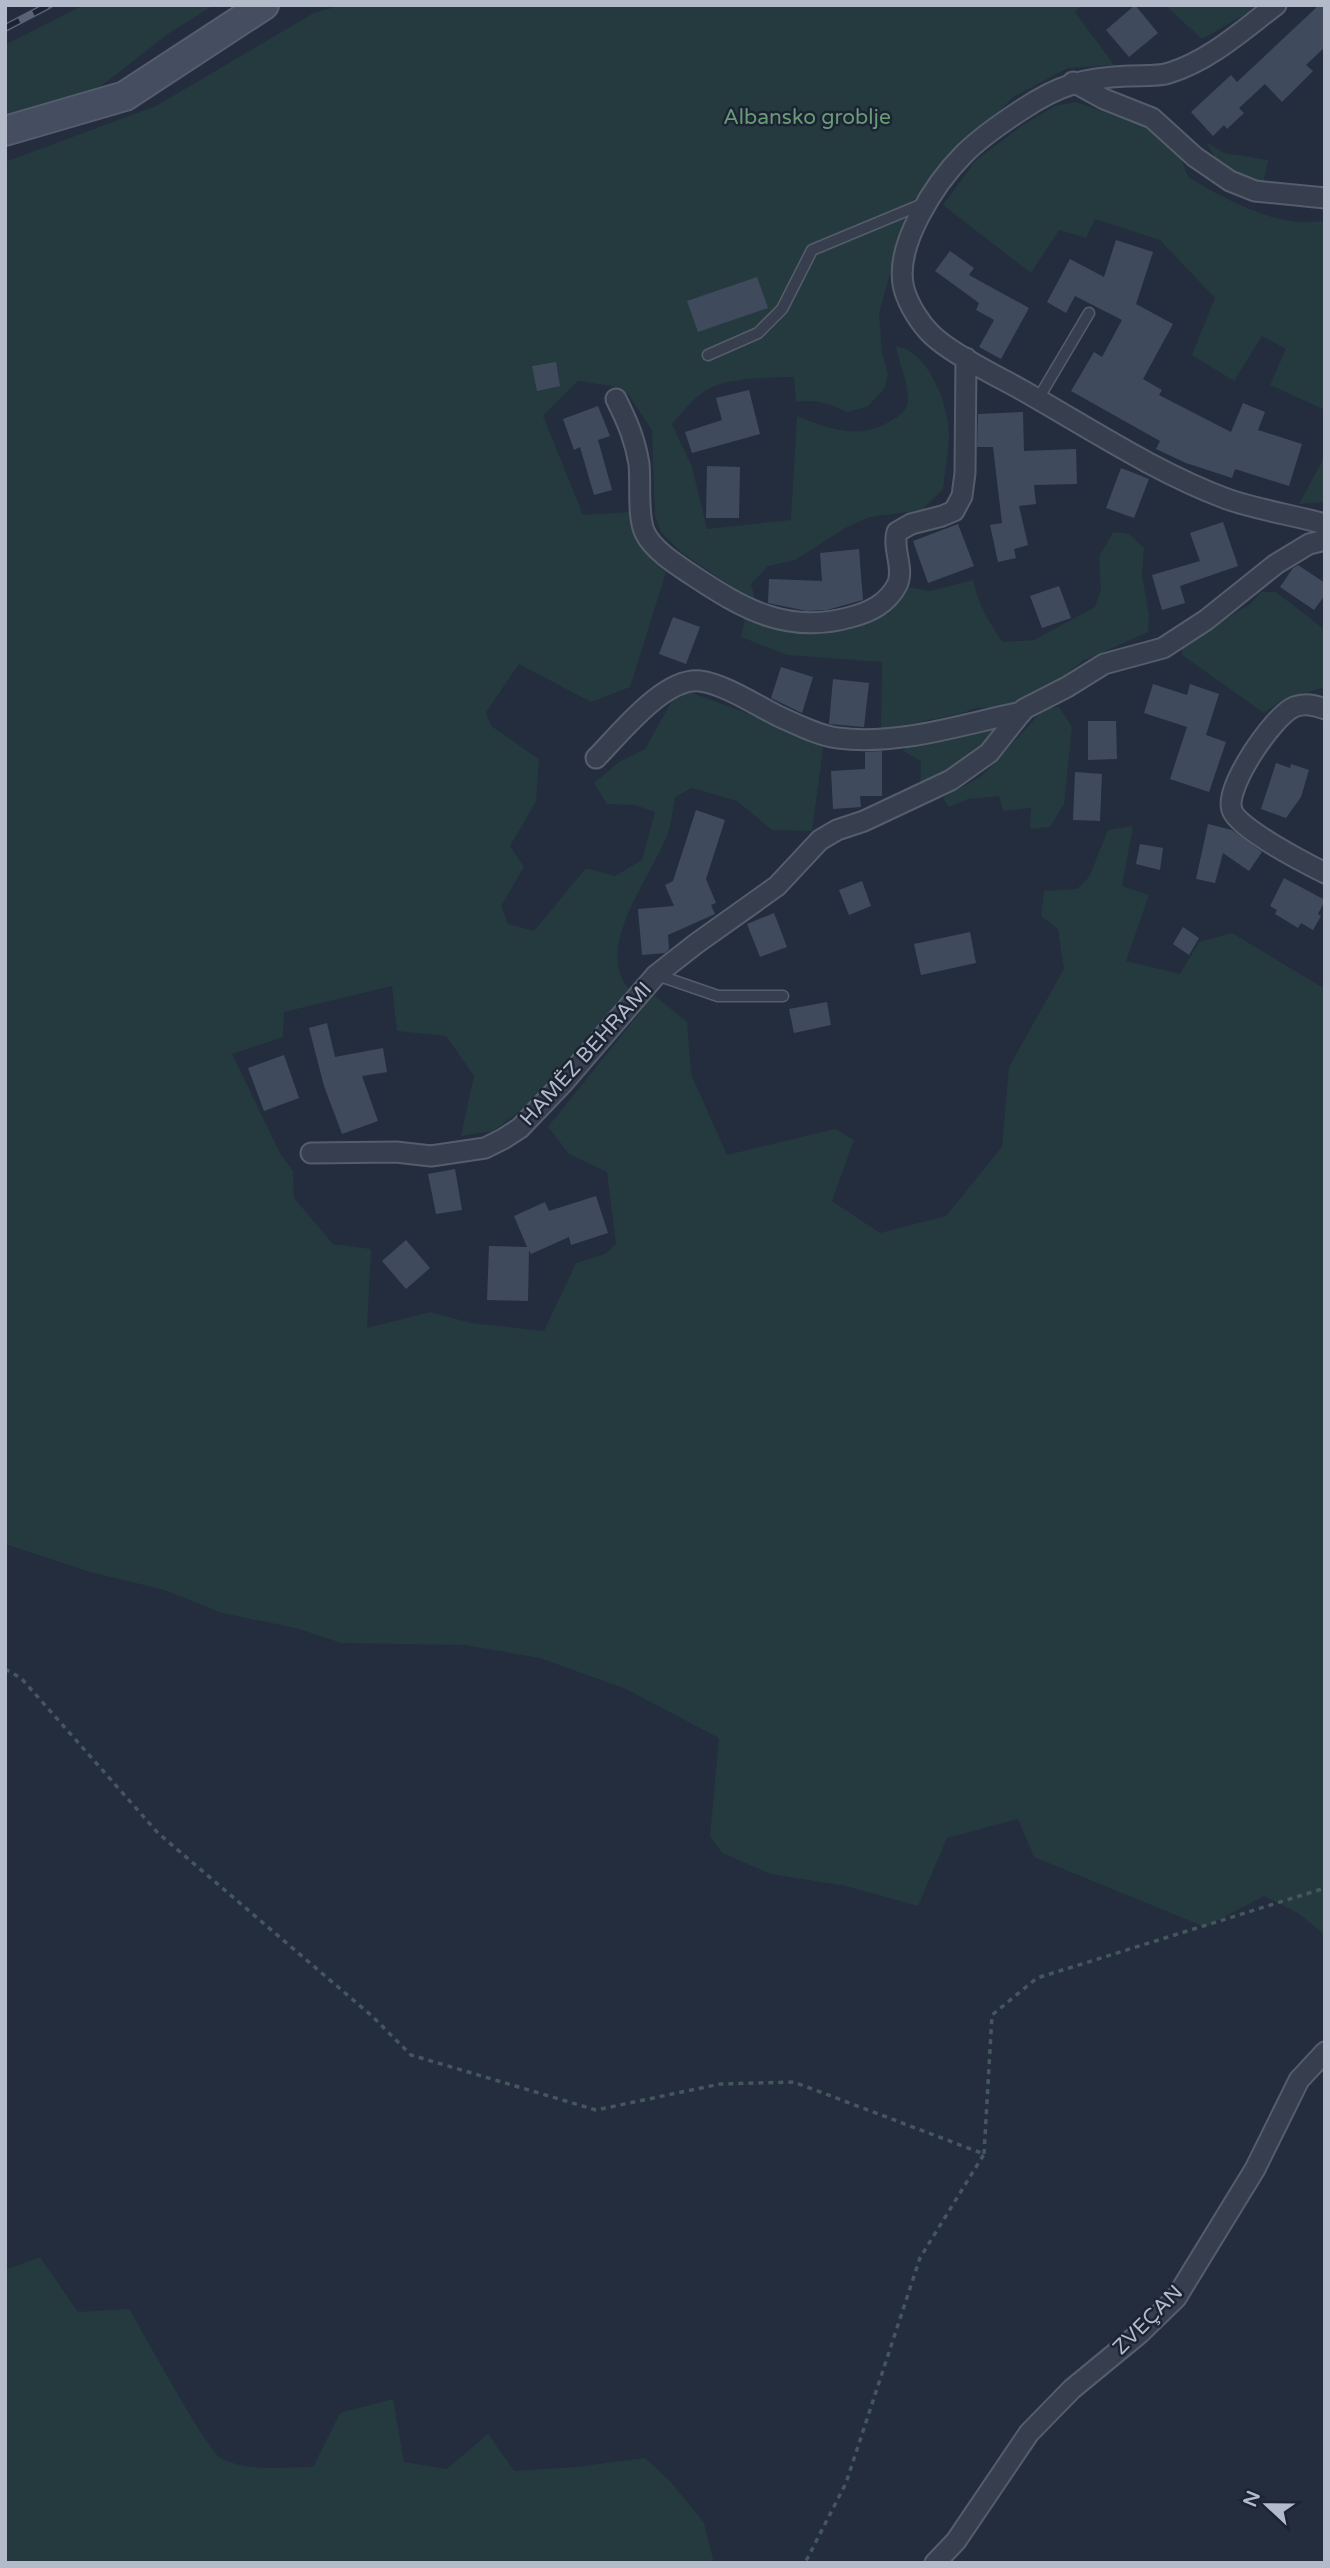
<svg xmlns="http://www.w3.org/2000/svg" width="1330" height="2568" font-family="'Varela Round',sans-serif">
<rect width="100%" height="100%" fill="#232d3e"/>
<!-- green -->
<g fill="#253a3f">
<polygon points="84,5 214,5 169,33 101,86 5,118 5,45"/>
<path d="M 342,5 L 1082,5 L 1075,12 L 1114,65 L 1068,68 L 1013,97 L 909,205 L 879,313 L 882,352 L 888,375 L 884,389 L 867,407 L 847,412 C 829,404 816,399 796,402 L 794,377 C 772,377 732,378 712,387 C 695,395 684,411 672,424 L 692,467 L 707,529 L 791,520 L 797,416 C 829,429 860,441 892,420 C 898,417 905,412 907,405 C 912,392 898,360 896,346 C 926,351 944,395 948,423 C 951,443 945,468 943,489 L 922,510 L 870,517 L 847,527 L 795,560 L 768,566 L 751,584 L 756,603 L 682,553 L 661,532 L 655,515 L 652,430 L 628,394 L 612,386 L 578,381 L 543,416 L 583,515 L 629,512 L 639,545 L 666,572 L 630,687 L 591,702 L 519,664 L 486,712 L 491,726 L 539,759 L 536,801 L 510,846 L 524,867 L 501,906 L 508,924 L 534,931 L 586,868 L 615,876 L 642,860 L 655,812 L 635,805 L 607,804 L 594,783 L 619,762 L 645,749 L 672,701 L 690,692 L 824,742 L 812,831 L 772,830 L 737,801 L 692,788 L 675,797 C 673,808 672,819 669,830 C 655,873 592,946 629,989 L 530,1103 L 493,1131 L 461,1136 L 474,1076 L 446,1036 L 397,1031 L 392,986 L 284,1012 L 283,1037 L 232,1054 L 280,1153 L 293,1171 L 294,1198 L 333,1244 L 371,1249 L 367,1328 L 430,1312 L 471,1323 L 544,1331 L 576,1263 L 605,1254 L 616,1244 L 607,1172 L 569,1154 L 548,1127 L 654,995 L 687,1022 L 691,1074 L 727,1155 L 835,1129 L 854,1140 L 832,1201 L 880,1233 L 946,1216 L 1002,1147 L 1009,1067 L 1064,969 L 1058,929 L 1041,916 L 1044,891 L 1077,889 L 1089,877 L 1108,830 L 1133,826 L 1122,886 L 1149,895 L 1126,961 L 1180,974 L 1199,942 L 1232,933 L 1325,989 L 1325,1935 L 1298,1913 L 1264,1896 L 1205,1927 L 1034,1857 L 1018,1819 L 947,1838 L 918,1906 L 846,1886 L 771,1874 L 722,1853 L 710,1836 L 719,1738 L 626,1689 L 540,1658 L 464,1645 L 341,1643 L 296,1628 L 222,1613 L 165,1590 L 90,1572 L 5,1544 L 5,162 L 156,106 L 314,13 Z"/>
<polygon points="1165,5 1253,5 1256,8 1202,39"/>
<path d="M 1076,102 L 1144,126 L 1181,159 L 1188,177 C 1225,199 1281,231 1325,220 L 1325,410 L 1270,385 L 1286,349 L 1262,336 L 1234,381 L 1192,355 L 1215,298 L 1160,240 L 1095,219 L 1086,238 L 1059,230 L 1031,273 L 943,205 L 975,161 L 1023,125 L 1055,106 Z"/>
<polygon points="1206,142 1224,153 1268,160 1263,184 1218,163"/>
<polygon points="1325,456 1325,502 1299,504"/>
<path d="M 1113,532 L 1129,534 L 1144,548 L 1142,576 L 1149,615 L 1148,632 L 1083,661 L 1059,680 L 1005,707 L 975,708 L 963,713 L 881,730 L 882,662 L 787,655 L 741,637 L 745,618 C 784,629 825,639 865,623 C 881,616 895,599 908,587 L 930,591 L 973,580 C 978,604 989,623 1003,642 L 1034,640 L 1095,607 L 1101,590 L 1099,557 Z"/>
<polygon points="1261,592 1276,592 1325,630 1325,687 1284,699 1264,713 1182,655 1182,645 1250,604"/>
<polygon points="1059,707 1072,727 1064,804 1050,827 1030,829 1031,808 1003,811 999,796 968,799 949,807 943,798 982,776 1045,708"/>
<polygon points="992,730 977,752 920,788 921,761 903,751 913,741"/>
<path d="M 40,2257 L 78,2312 L 129,2309 C 142,2330 208,2453 222,2459 C 250,2472 283,2467 313,2467 L 340,2413 L 393,2399 L 404,2462 L 447,2469 L 488,2434 L 514,2471 L 576,2467 L 645,2458 L 670,2481 L 704,2523 L 714,2563 L 5,2563 L 5,2270 Z"/>
</g>
<!-- building -->
<g fill="#3f4b5d">
<polygon points="1135,5 1158,33 1129,57 1106,30"/>
<polygon points="1319,5 1325,5 1325,47 1306,65 1313,71 1282,102 1265,84 1239,108 1244,113 1227,129 1224,125 1213,136 1191,112 1231,75 1237,82"/>
<polygon points="1116,240 1153,252 1136,304 1173,324 1143,379 1162,390 1159,395 1231,432 1243,403 1265,412 1258,430 1302,444 1289,486 1235,469 1232,478 1186,463 1156,449 1160,441 1071,391 1094,352 1102,357 1122,320 1075,296 1066,313 1047,302 1070,259 1104,277"/>
<polygon points="950,251 974,268 969,275 1029,308 1001,359 979,347 994,320 976,310 979,303 935,271"/>
<polygon points="757,277 768,308 698,332 687,301"/>
<polygon points="556,362 560,386 537,391 532,366"/>
<polygon points="749,390 760,434 692,453 685,432 722,420 716,398"/>
<polygon points="598,406 610,436 598,440 612,490 594,495 580,447 574,450 563,419"/>
<polygon points="1023,412 1024,451 1076,449 1077,484 1034,485 1036,504 1019,506 1028,545 1014,549 1016,558 998,562 990,525 1002,523 993,447 977,447 978,414"/>
<polygon points="707,466 740,467 739,518 706,518"/>
<polygon points="1121,468 1149,479 1134,518 1106,508"/>
<polygon points="1223,522 1238,566 1180,586 1185,603 1162,610 1152,575 1200,561 1190,533"/>
<polygon points="958,524 974,566 928,583 913,541"/>
<polygon points="859,549 863,600 827,610 807,611 768,603 769,579 822,581 820,553"/>
<polygon points="1298,565 1325,583 1325,595 1314,610 1280,587 1293,568"/>
<polygon points="1059,586 1071,618 1042,628 1030,596"/>
<polygon points="673,617 700,627 686,664 659,654"/>
<polygon points="781,667 813,677 802,713 771,698"/>
<polygon points="833,679 869,683 864,727 829,724"/>
<polygon points="1153,684 1187,695 1190,684 1219,694 1206,735 1226,742 1209,792 1170,779 1187,727 1144,713"/>
<polygon points="1088,721 1116,721 1117,759 1088,760"/>
<polygon points="882,751 882,796 860,796 861,807 833,809 831,771 865,769 865,752"/>
<polygon points="1276,763 1290,768 1291,764 1309,770 1301,797 1286,818 1261,809"/>
<polygon points="1075,772 1102,774 1100,821 1073,820"/>
<polygon points="696,810 725,820 706,879 716,903 711,905 715,914 668,935 669,949 665,953 642,955 638,909 674,906 665,885 673,881"/>
<polygon points="1208,824 1232,830 1262,852 1249,871 1223,853 1215,883 1196,879"/>
<polygon points="1140,844 1163,848 1160,870 1136,864"/>
<polygon points="1284,878 1325,900 1318,914 1321,916 1313,930 1301,923 1298,928 1275,914 1277,910 1270,906"/>
<polygon points="862,881 871,906 849,915 839,890"/>
<polygon points="774,913 787,947 760,957 747,924"/>
<polygon points="1183,927 1199,938 1189,955 1173,944"/>
<polygon points="970,932 976,963 921,975 914,944"/>
<polygon points="827,1002 831,1025 794,1033 789,1009"/>
<polygon points="327,1023 335,1057 383,1048 387,1072 362,1076 378,1121 342,1134 324,1086 309,1028"/>
<polygon points="284,1055 299,1098 264,1111 248,1068"/>
<polygon points="455,1169 462,1210 436,1214 428,1174"/>
<polygon points="596,1196 608,1233 571,1245 569,1237 531,1254 529,1250 528,1301 487,1300 489,1246 527,1247 514,1216 545,1202 549,1211"/>
<polygon points="406,1240 430,1268 406,1289 382,1261"/>
</g>
<g fill="none" stroke-linecap="round" stroke-linejoin="round">
<!-- service casing -->
<g stroke="#555d6c" stroke-width="13">
<g id="service">
<polyline points="708,355 758,333 782,309 812,250 925,203"/>
<polyline points="1038,399 1089,313"/>
<polyline points="657,975 718,996 783,996"/>
</g>
</g>
<!-- minor casing -->
<g stroke="#555d6c" stroke-width="23">
<g id="minor">
<path d="M 1276,5 C 1243,30 1209,61 1169,73 C 1157,77 1140,75 1127,76 C 1084,78 1059,85 1023,109 C 1003,122 981,137 964,154 C 935,183 893,247 904,289 C 909,306 920,323 931,334 C 950,353 997,376 1022,390 C 1089,428 1155,472 1227,499 C 1258,510 1293,515 1325,524"/>
<polyline points="1073,82 1104,99 1152,118 1195,157 1230,181 1255,191 1325,198"/>
<path d="M 616,399 C 627,421 635,439 639,464 C 641,482 637,517 645,533 C 653,550 677,565 692,575 C 743,609 788,635 851,617 C 870,612 887,604 897,585 C 905,569 892,549 897,532 L 911,524 L 942,516 L 954,511 L 962,496 L 965,473 L 966,358"/>
<path d="M 1325,709 C 1314,705 1305,703 1294,707 C 1273,716 1224,788 1232,810 C 1237,828 1307,864 1325,873"/>
<path d="M 596,758 C 620,734 664,677 700,681 C 724,684 756,705 778,716 C 796,724 819,736 838,738 C 899,746 963,724 1022,712"/>
<polyline points="311,1153 396,1152 431,1156 485,1148 503,1139 520,1128 563,1083 656,975 697,943 777,886 820,840 837,830 864,821 951,780 989,753 1024,709 1067,687 1104,664 1163,648 1206,620 1276,564 1309,544 1325,540"/>
<polyline points="935,2563 956,2541 1029,2433 1072,2389 1140,2333 1176,2298 1255,2169 1299,2080 1325,2052"/>
</g>
</g>
<!-- secondary casing -->
<g stroke="#555d6c" stroke-width="32">
<polyline id="secondary" points="5,131 125,96 264,5"/>
</g>
<!-- path -->
<g stroke="#43575c" stroke-width="3.5" stroke-dasharray="5 5" stroke-linecap="butt">
<polyline points="5,1669 21,1678 158,1833 372,2016 411,2055 596,2110 720,2084 794,2082 984,2154 920,2258 846,2483 805,2563"/>
<polyline points="984,2154 992,2015 1037,1978 1325,1888"/>
</g>
<!-- service -->
<use href="#service" stroke="#373f4e" stroke-width="10"/>
<!-- minor -->
<use href="#minor" stroke="#373f4e" stroke-width="19"/>
<!-- secondary -->
<use href="#secondary" stroke="#454e61" stroke-width="28"/>
<!-- rail casing -->
<g stroke="#596375" stroke-width="8">
<polyline id="rail" points="5,28 49,5"/>
</g>
<!-- rail -->
<use href="#rail" stroke="#1c2433" stroke-width="5" stroke-dasharray="16" stroke-linecap="butt"/>
</g>
<g text-anchor="middle" dominant-baseline="central" stroke-width="5" stroke-linejoin="round" paint-order="stroke">
<!-- park labels -->
<g font-size="21" fill="#699b77" stroke="#1c2433">
<text x="807" y="117">Albansko groblje</text>
</g>
<!-- street labels -->
<g font-size="21" fill="#b3bac9" stroke="#1c2433">
<text transform="translate(586 1054) rotate(-48)">HAMËZ BEHRAMI</text>
<text transform="translate(1148 2320) rotate(-45)">ZVEÇAN</text>
</g>
</g>
<!-- border -->
<rect width="1330" height="2568" fill="none" stroke="#b3bac9" stroke-width="14"/>
<!-- north arrow -->
<g transform="translate(1267 2505) rotate(292)" stroke="#1c2433" stroke-width="5" paint-order="stroke">
<path d="M0-5L12 26L0 18L-12 26Z" fill="#b3bac9"/>
<text y="-10" font-size="19" font-weight="bold" text-anchor="middle" fill="#b3bac9">N</text>
</g>
</svg>
